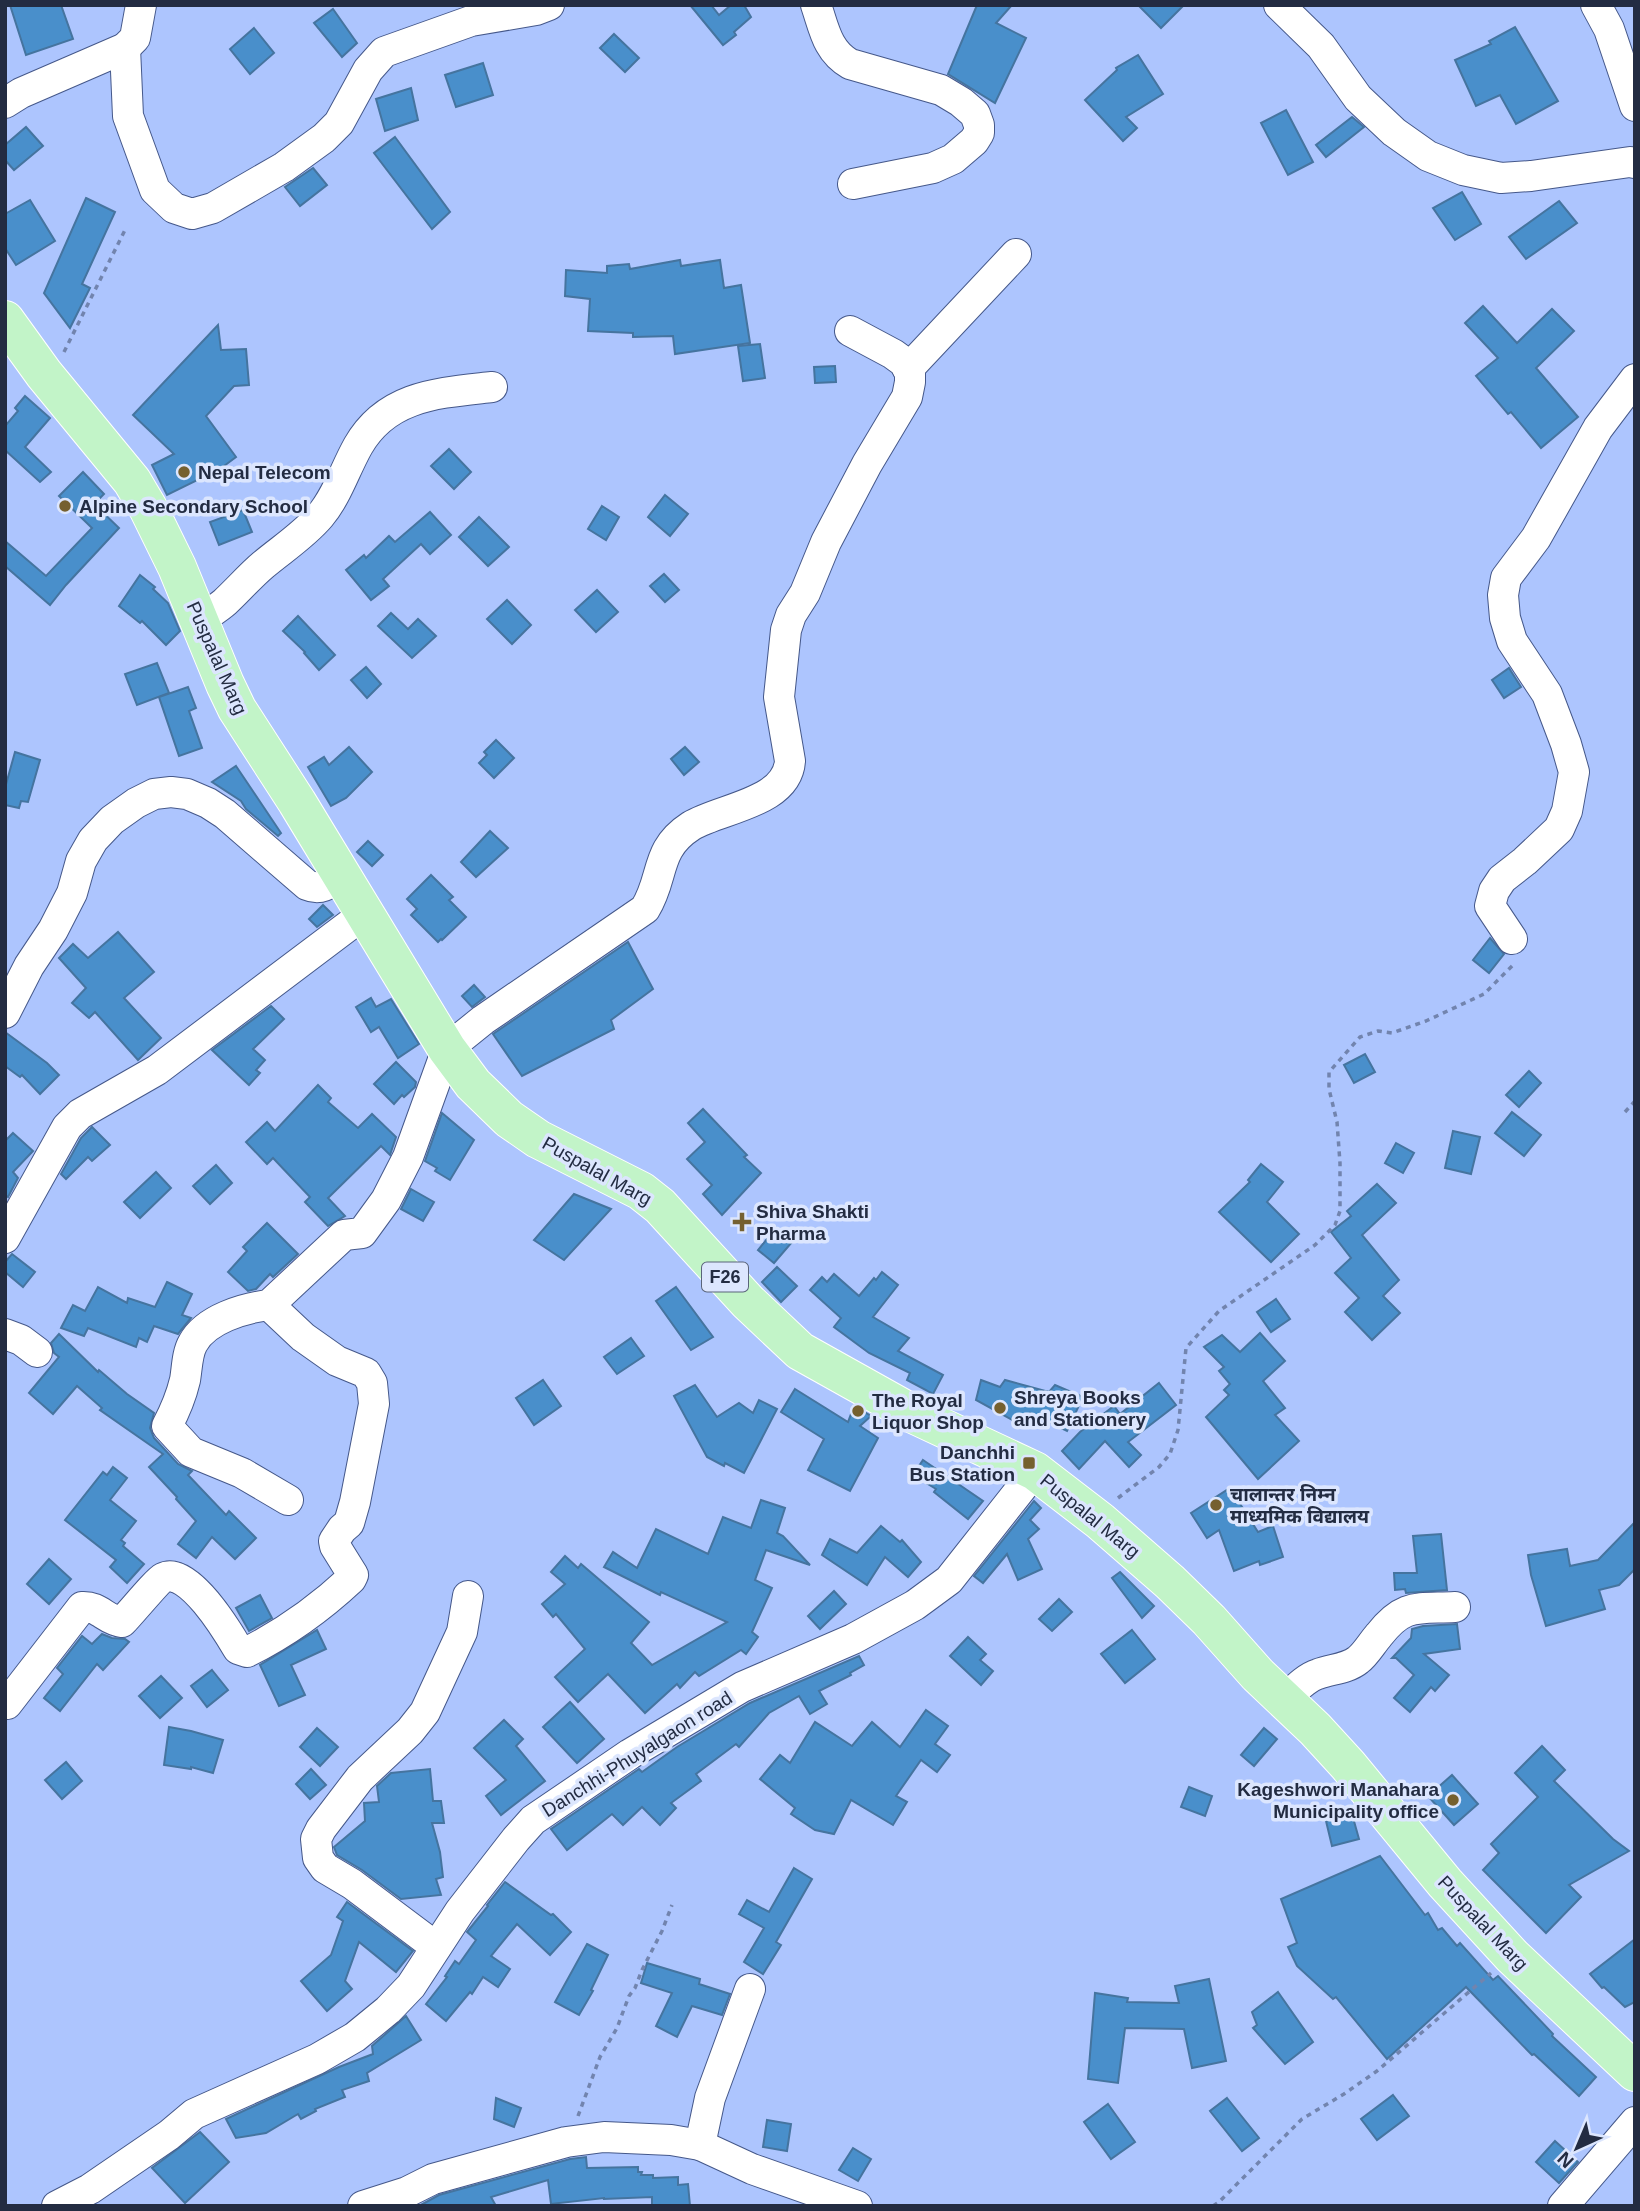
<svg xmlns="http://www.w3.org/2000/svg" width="1640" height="2211" font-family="Arial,'Noto Sans Devanagari',sans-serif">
<rect width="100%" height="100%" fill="#adc5fe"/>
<!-- building -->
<g fill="#498fcb" stroke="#45749f" stroke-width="2">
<polygon points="10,5 61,5 73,39 26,55"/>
<polygon points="690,5 711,5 719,15 731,5 744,5 751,17 734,32 736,35 723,45"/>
<polygon points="977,5 1012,5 996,23 1026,38 995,103 948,74"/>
<polygon points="1138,5 1184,5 1161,28"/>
<polygon points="333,9 357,43 342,57 314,23"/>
<polygon points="1515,27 1558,101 1516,124 1500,95 1476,106 1455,60 1491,44 1489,41"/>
<polygon points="254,28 274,53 250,74 230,49"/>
<polygon points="614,34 639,58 625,72 600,48"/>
<polygon points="1138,55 1163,94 1126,117 1137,128 1123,141 1085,100 1117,70 1116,68"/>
<polygon points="483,63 493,95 456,107 445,75"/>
<polygon points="411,88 418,120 385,131 376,99"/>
<polygon points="1286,110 1313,162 1288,175 1261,123"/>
<polygon points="1352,117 1364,127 1326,157 1316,145"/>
<polygon points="26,127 43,146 14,170 5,160 5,145"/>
<polygon points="395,137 450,212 432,229 374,153"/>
<polygon points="313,168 327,185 300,206 285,187"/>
<polygon points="1462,192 1481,224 1455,240 1433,208"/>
<polygon points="86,198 115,212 82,284 90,288 70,328 44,293"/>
<polygon points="30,200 55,241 16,265 5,248 5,214"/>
<polygon points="1559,201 1577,223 1526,259 1509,237"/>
<polygon points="680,260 681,266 720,260 724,288 741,285 750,343 675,354 673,336 633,337 633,333 588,331 590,299 565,296 566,270 607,273 607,266 629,264 630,269"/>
<polygon points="1483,306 1517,343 1552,309 1574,331 1536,368 1578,417 1541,448 1511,412 1508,414 1476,376 1498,358 1465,323"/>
<polygon points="218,325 221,350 246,349 249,385 234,386 206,416 236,457 220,469 167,495 152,465 174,454 133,415"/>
<polygon points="760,344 765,378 743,381 738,346"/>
<polygon points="835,366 836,382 815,383 814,367"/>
<polygon points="25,396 50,418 25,447 51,472 40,482 5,450 5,426 18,411 15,408"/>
<polygon points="449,449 471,472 454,489 431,466"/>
<polygon points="83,472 104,494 94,504 119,528 66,585 50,605 5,566 5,541 46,576 92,528 59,496"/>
<polygon points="665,495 688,514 670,536 648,517"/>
<polygon points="602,506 619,517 606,540 588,529"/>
<polygon points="243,510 252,532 219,545 210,522"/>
<polygon points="430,512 451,535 430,554 421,544 383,579 389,586 371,600 346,570 364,555 366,558 389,536 395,542"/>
<polygon points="479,517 509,547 488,566 459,537"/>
<polygon points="664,574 679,590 665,602 650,586"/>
<polygon points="140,575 155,587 153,589 168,603 180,631 166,645 142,621 140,623 119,606"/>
<polygon points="597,590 618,612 596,632 575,610"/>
<polygon points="507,600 531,625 512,644 487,619"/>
<polygon points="391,613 408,629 418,619 436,636 412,658 378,626"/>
<polygon points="298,616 335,655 319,670 304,653 305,652 283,631"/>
<polygon points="157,663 169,693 137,705 125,674"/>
<polygon points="366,667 381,684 367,698 351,680"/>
<polygon points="1509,668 1521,687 1504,698 1492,680"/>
<polygon points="188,687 196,708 189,711 202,748 179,756 159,697"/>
<polygon points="496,740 514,758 494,778 479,763 487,755 484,752"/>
<polygon points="349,747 372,772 346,798 331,806 308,767 324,757 329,765"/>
<polygon points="685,747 699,762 684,775 671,759"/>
<polygon points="15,752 40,760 28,802 21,801 19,808 5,805 5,788"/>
<polygon points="236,766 281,833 278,836 246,809 241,801 212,782"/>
<polygon points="490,831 508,848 476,877 461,862"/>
<polygon points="368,841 383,855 372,866 357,852"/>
<polygon points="431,875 453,897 449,900 466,917 442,940 441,939 438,942 411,915 417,909 407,899"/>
<polygon points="323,905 333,915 317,927 309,919"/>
<polygon points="118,932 154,972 124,998 161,1038 138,1060 95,1012 89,1018 72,1003 86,988 59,958 73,944 88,958"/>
<polygon points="1490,938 1504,954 1489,973 1473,960"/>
<polygon points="628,942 653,989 611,1020 614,1029 522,1076 493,1034"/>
<polygon points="474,985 485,997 472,1007 462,996"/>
<polygon points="371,998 376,1007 391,999 419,1044 398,1058 379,1027 371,1032 356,1007"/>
<polygon points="271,1006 284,1019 253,1049 265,1060 256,1070 260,1073 249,1085 212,1050"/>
<polygon points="5,1032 47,1063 59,1075 40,1094 22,1075 20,1077 5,1066"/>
<polygon points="1365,1054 1375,1072 1354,1083 1344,1065"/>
<polygon points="396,1062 416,1082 415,1087 404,1097 402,1095 394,1104 374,1084"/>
<polygon points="1529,1071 1541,1083 1519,1107 1506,1095"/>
<polygon points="318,1085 331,1098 328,1102 358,1128 372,1114 396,1137 390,1155 381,1146 328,1198 345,1216 328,1226 305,1202 310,1197 273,1158 267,1164 246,1142 267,1122 275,1131"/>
<polygon points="703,1109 747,1155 744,1157 761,1173 722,1215 703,1194 712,1185 687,1159 705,1142 688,1123"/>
<polygon points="1512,1112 1541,1135 1524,1156 1495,1133"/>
<polygon points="442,1113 474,1140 450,1180 435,1171 437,1168 425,1161"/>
<polygon points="92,1127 110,1145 92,1161 88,1157 66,1179 61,1174 81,1138"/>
<polygon points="1453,1131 1480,1137 1471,1174 1445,1168"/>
<polygon points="13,1133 33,1151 13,1172 18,1178 8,1197 5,1195 5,1141"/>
<polygon points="1396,1143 1414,1153 1403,1173 1385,1163"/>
<polygon points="1261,1164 1283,1182 1267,1202 1299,1234 1271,1262 1219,1212 1250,1182 1248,1180"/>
<polygon points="216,1165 232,1183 210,1204 193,1186"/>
<polygon points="156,1172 171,1188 140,1218 124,1202"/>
<polygon points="1377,1184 1396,1203 1362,1235 1399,1280 1383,1296 1400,1313 1372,1340 1345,1312 1359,1298 1335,1273 1351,1258 1331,1232 1351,1216 1347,1211"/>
<polygon points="411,1189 434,1202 423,1221 401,1209"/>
<polygon points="574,1194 611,1209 564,1260 534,1240"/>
<polygon points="267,1223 298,1254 273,1277 270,1274 256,1289 248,1291 228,1272 247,1251 243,1247"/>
<polygon points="776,1228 793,1241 774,1263 758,1250"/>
<polygon points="12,1254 35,1272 23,1287 5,1272 5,1262"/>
<polygon points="777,1267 797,1286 781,1302 762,1282"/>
<polygon points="882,1272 898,1285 873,1317 909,1338 898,1351 943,1375 933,1394 907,1380 910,1373 869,1353 834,1327 841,1318 810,1290 822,1277 827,1282 834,1274 859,1296 874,1278 876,1280"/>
<polygon points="167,1282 192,1294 182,1315 191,1318 178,1334 154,1326 147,1342 139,1338 136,1347 88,1328 84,1336 61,1328 73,1305 85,1311 98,1287 127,1303 128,1298 155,1307"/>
<polygon points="676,1287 713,1337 691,1350 656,1301"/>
<polygon points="1276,1299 1290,1319 1271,1332 1257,1312"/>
<polygon points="1260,1333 1285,1361 1263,1381 1285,1408 1275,1415 1299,1441 1258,1479 1206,1417 1229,1395 1224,1390 1230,1384 1219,1371 1224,1367 1204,1347 1222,1335 1240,1352"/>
<polygon points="59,1334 98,1372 99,1370 127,1394 154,1413 150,1428 154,1438 178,1464 192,1471 188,1475 226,1515 229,1511 256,1538 235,1559 212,1537 196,1558 178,1544 196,1521 176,1499 177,1497 149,1467 163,1454 100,1410 102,1408 77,1386 53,1414 29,1393 59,1357 54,1353 51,1343"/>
<polygon points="631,1338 644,1356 617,1374 604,1357"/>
<polygon points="543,1380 561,1406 534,1425 516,1398"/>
<polygon points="981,1380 1000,1387 1005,1380 1049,1392 1055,1385 1083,1397 1067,1431 1030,1413 1025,1427 976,1400"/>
<polygon points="1159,1383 1176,1405 1128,1442 1141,1455 1129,1467 1105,1441 1079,1469 1062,1451 1080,1432 1114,1406 1120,1414"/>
<polygon points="695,1385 717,1417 739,1403 753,1413 759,1400 777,1409 744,1473 725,1463 724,1466 707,1457 674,1396"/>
<polygon points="795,1389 848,1422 854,1406 871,1416 860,1426 878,1438 850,1491 808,1470 824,1439 781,1412"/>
<polygon points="923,1460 983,1501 968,1519 934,1492 936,1489 913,1475"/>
<polygon points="113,1467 127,1478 110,1500 136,1521 121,1540 125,1543 123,1546 144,1564 127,1583 110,1567 116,1560 65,1520 103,1472 107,1475"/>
<polygon points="1230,1488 1258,1532 1273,1526 1283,1557 1260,1565 1259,1561 1234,1571 1219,1530 1207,1538 1191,1513"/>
<polygon points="761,1500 785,1508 777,1533 783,1536 810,1565 766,1550 755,1580 772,1588 752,1632 758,1637 746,1654 741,1650 699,1676 695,1672 680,1688 677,1684 645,1713 608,1674 578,1702 555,1677 585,1649 556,1614 553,1617 542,1604 565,1584 551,1572 565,1556 578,1568 581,1564 649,1622 631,1643 652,1665 727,1622 661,1592 660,1595 604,1567 613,1552 637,1568 656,1529 708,1554 723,1517 751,1528"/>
<polygon points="1034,1501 1041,1508 1030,1520 1039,1529 1028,1539 1042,1569 1018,1580 1007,1554 983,1583 974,1576"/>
<polygon points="1635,1522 1635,1569 1619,1585 1599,1590 1605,1609 1546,1626 1531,1575 1528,1555 1567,1549 1570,1566 1598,1560"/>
<polygon points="881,1526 900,1542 902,1540 921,1562 908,1577 885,1557 867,1585 822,1555 830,1539 857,1553"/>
<polygon points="1441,1534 1447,1590 1406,1593 1405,1589 1395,1590 1394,1573 1417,1573 1413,1536"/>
<polygon points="49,1559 71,1579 49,1604 27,1584"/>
<polygon points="1120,1572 1154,1606 1142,1618 1112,1578"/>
<polygon points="834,1591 846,1604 820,1629 808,1616"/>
<polygon points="260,1595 272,1618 249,1631 236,1608"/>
<polygon points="1059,1599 1072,1612 1052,1631 1039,1619"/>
<polygon points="1457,1624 1460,1649 1424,1654 1449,1675 1435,1691 1431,1687 1410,1712 1394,1698 1414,1675 1396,1658 1392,1658 1411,1638 1412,1629 1423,1626"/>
<polygon points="317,1630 326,1649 291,1665 305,1695 279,1706 260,1665"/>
<polygon points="1132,1630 1155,1659 1125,1683 1101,1654"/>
<polygon points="102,1634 112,1638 125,1639 129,1642 103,1670 97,1664 60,1711 44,1698 63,1674 57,1668 82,1636 92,1644"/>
<polygon points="968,1637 986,1654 980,1660 993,1671 981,1685 950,1656"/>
<polygon points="859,1656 864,1665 850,1673 851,1675 819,1691 827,1704 810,1714 799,1696 769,1713 739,1747 736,1744 696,1774 701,1781 671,1803 676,1808 660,1825 642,1807 623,1825 612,1814 567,1850 551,1829 639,1769 642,1772 677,1747 750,1703"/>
<polygon points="212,1670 228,1690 207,1707 191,1686"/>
<polygon points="161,1676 182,1698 160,1718 139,1696"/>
<polygon points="570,1702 604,1739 577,1763 543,1727"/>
<polygon points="926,1710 948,1726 935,1744 950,1755 937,1772 921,1760 896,1796 907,1802 893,1825 851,1800 834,1834 815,1830 791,1814 795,1808 760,1779 780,1755 790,1763 815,1722 852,1746 872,1722 900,1747"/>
<polygon points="504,1720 523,1739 516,1746 545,1781 501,1815 486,1796 506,1780 474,1748"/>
<polygon points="169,1727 191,1731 223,1740 213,1773 191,1767 191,1769 164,1765"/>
<polygon points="317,1728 338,1747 320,1766 300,1747"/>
<polygon points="1264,1728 1277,1739 1254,1766 1241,1755"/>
<polygon points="1542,1746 1565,1770 1554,1781 1613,1839 1629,1851 1569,1885 1581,1897 1546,1933 1483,1870 1499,1853 1491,1844 1538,1797 1515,1773"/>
<polygon points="66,1762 82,1781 62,1799 45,1780"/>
<polygon points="311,1769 326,1785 310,1799 296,1784"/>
<polygon points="430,1769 433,1801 441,1801 444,1823 432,1823 440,1852 443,1877 436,1879 441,1895 401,1899 362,1870 337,1855 334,1847 365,1821 364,1803 379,1802 377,1786 391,1773"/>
<polygon points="1452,1775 1478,1804 1454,1825 1428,1796"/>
<polygon points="1189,1787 1212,1796 1205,1816 1181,1807"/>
<polygon points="1352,1814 1359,1839 1332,1846 1326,1821"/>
<polygon points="1380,1856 1425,1915 1428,1913 1438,1930 1442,1928 1457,1946 1460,1943 1493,1980 1498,1976 1553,2034 1552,2036 1596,2077 1579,2096 1534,2054 1532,2055 1466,1987 1387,2059 1336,1997 1333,1999 1297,1966 1288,1947 1297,1943 1281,1899"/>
<polygon points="794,1868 812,1879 776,1942 781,1945 763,1974 744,1962 764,1928 739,1914 747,1900 769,1912"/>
<polygon points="505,1882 551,1915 553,1914 571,1932 550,1955 517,1924 491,1956 510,1969 498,1987 483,1977 472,1994 470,1992 446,2021 426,2004 447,1977 445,1976 455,1961 459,1964 476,1940 467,1932 488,1906 487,1905"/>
<polygon points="347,1902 413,1951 396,1972 359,1942 345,1981 352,1989 327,2011 301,1981 331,1955 343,1921 337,1917"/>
<polygon points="1635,1939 1635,2002 1625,2007 1604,1987 1602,1988 1590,1974"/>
<polygon points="587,1944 608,1955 591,1990 593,1991 579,2015 555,2002"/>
<polygon points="647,1963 700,1979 699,1984 730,1994 722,2015 692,2006 677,2037 656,2026 672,1993 641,1983"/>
<polygon points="1209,1979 1226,2061 1192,2068 1184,2029 1125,2028 1118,2083 1088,2079 1095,1993 1128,1998 1127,2002 1179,2003 1175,1986"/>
<polygon points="1278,1992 1313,2042 1285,2064 1253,2028 1257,2025 1252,2012"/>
<polygon points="406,2016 421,2040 367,2073 369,2081 342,2090 345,2097 315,2109 316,2111 301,2119 298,2114 266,2133 236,2138 226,2119 339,2067 373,2054 372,2046"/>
<polygon points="1393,2095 1409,2116 1377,2140 1361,2119"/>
<polygon points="496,2098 521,2108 514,2127 494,2119"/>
<polygon points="1227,2098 1259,2138 1242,2151 1210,2111"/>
<polygon points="1108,2104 1135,2142 1111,2159 1084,2122"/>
<polygon points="767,2120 791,2124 787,2151 763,2147"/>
<polygon points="200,2132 229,2162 185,2203 152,2168"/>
<polygon points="1555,2141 1578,2162 1559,2183 1536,2162"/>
<polygon points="853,2148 871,2159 858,2181 839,2170"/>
<polygon points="586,2157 587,2168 638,2167 638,2172 642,2172 641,2175 653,2175 653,2178 678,2177 678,2185 688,2184 690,2206 652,2206 652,2197 604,2199 604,2198 551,2204 548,2180 491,2197 496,2206 419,2206 439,2195 570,2159"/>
</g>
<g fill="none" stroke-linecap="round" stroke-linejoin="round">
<!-- minor casing -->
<g stroke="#45588a" stroke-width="32">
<g id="minor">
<path d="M 816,5 C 824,28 827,51 850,64 L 941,90 L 961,102 L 975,114 L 979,125 L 979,133 L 974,141 L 953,159 L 933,168 L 853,184"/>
<polyline points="1279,5 1321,46 1358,98 1394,132 1428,156 1463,170 1501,178 1531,176 1630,162 1635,163"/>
<polyline points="1596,5 1609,29 1635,106"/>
<polyline points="125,48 128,116 155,190 174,208 192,214 213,208 284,167 324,138 339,123 368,70 384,52 471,21 536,10 549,5"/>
<polyline points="5,103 21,93 125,48 135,38 141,5"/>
<polyline points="908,369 1016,254"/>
<path d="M 199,621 C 208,614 217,609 225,602 C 238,590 250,576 263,565 C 282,549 304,535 320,516 C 337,496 345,469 358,446 C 387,395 439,393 492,387"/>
<polyline points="1512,939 1490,906 1494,891 1502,879 1525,861 1559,829 1567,811 1574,772 1566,744 1547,694 1512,641 1505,618 1503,595 1506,578 1536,538 1598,428 1635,379"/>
<path d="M 5,1013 L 29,966 L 53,930 L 72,893 L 81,861 L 93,840 L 112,820 L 136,803 L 154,794 L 171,792 L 187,794 L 208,803 L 225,814 L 307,885 C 321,891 329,884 341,875"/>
<polyline points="5,1238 67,1127 80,1114 157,1070 364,914"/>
<polyline points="5,1334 21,1340 37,1352"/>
<path d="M 288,1500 L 242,1473 L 191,1452 L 167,1426 C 175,1411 181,1397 185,1380 C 187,1369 187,1353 193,1343 C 206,1319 244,1308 269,1305 L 344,1235 L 362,1233 L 386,1200 L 408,1157 L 447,1049 L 483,1020 L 645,909 C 665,877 654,850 691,826 C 721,808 787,803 790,761 L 779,697 L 786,630 L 791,615 L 805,593 L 826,542 L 867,464 L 907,397 L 910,382 L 910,373 L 904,362 L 893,354 L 850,331"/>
<path d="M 1284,1700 C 1294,1691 1305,1678 1318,1674 C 1331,1669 1347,1669 1358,1660 C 1366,1654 1372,1643 1379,1635 C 1404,1603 1417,1609 1455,1607"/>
<path d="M 7,1704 L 82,1607 C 100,1606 105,1620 122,1622 C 130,1614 157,1581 163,1578 C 188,1565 228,1632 238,1649 L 247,1652 C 285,1633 320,1608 351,1579 L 353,1575 L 335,1546 L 334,1541 L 342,1529 L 349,1523 L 355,1502 L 374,1404 L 372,1383 L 366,1373 L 337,1361 L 303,1337 L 269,1305"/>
<polyline points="436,1947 352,1884 325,1868 318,1858 316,1839 321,1829 360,1778 410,1731 425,1712 462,1632 468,1596"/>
<polyline points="700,2145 710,2098 750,1989"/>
<polyline points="57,2206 90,2189 169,2135 194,2114 317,2059 355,2037 388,2010 411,1986 460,1911 516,1839 533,1820 630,1754 742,1687 853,1639 915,1605 949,1580 1035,1471"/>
<polyline points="363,2206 407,2192 433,2179 566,2142 604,2137 671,2140 700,2145 752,2169 857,2206"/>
<polyline points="1563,2206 1635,2122"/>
</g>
</g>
<!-- major casing -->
<g stroke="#fff" stroke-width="40">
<polyline id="major" points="5,320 44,374 132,481 148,508 177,567 225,684 237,709 297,802 447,1049 473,1084 509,1119 538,1139 641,1191 660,1206 748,1302 800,1351 911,1413 1035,1471 1100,1521 1170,1582 1209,1620 1258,1675 1315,1729 1348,1765 1445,1883 1512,1956 1635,2072"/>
</g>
<!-- path -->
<g stroke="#7284ae" stroke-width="3.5" stroke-dasharray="5 5" stroke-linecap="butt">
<polyline points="64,352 126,228"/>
<polyline points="1625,1112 1635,1101"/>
<polyline points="1118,1498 1159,1467 1170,1454 1178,1430 1186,1348 1219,1311 1315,1245 1335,1225 1340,1211 1340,1163 1337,1122 1329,1089 1329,1072 1360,1037 1378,1031 1392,1033 1426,1021 1484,994 1515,963"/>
<polyline points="578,2116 600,2057 617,2028 629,1996 635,1988 642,1970 662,1931 672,1905"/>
<polyline points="1213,2206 1219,2202 1302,2119 1344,2094 1377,2071 1491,1973"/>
</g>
<!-- minor -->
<use href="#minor" stroke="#fff" stroke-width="30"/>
<!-- major -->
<use href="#major" stroke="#c2f4c8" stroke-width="38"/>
</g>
<!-- markers -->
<g fill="#75602f" stroke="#dce6fe" stroke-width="2.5">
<circle cx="184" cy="472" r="7"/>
<circle cx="65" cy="506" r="7"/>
<path d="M738.5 1211.5h7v7h7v7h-7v7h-7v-7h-7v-7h7z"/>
<circle cx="1000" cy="1408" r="7"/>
<circle cx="858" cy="1411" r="7"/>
<rect x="1022" y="1456" width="14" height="14" rx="3.5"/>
<circle cx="1216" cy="1505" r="7"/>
<circle cx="1453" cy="1800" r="7"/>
</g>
<g text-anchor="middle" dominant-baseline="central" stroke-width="7" stroke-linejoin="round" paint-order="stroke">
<!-- shield labels -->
<rect fill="#dce6fe" stroke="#5a647a" stroke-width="2" x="702" y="1262.5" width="46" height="29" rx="5"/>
<g font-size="18" font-weight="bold" fill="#232c42">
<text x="725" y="1277">F26</text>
</g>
<!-- poi labels -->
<g font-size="19" font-weight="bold" fill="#232c42" stroke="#dce6fe" text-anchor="start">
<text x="198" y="472">Nepal Telecom</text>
<text x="79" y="506">Alpine Secondary School</text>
<text x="756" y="1211">Shiva Shakti<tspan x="756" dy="22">Pharma</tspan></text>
<text x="1014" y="1397">Shreya Books<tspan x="1014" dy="22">and Stationery</tspan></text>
<text x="872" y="1400">The Royal<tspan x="872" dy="22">Liquor Shop</tspan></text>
<text x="1015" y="1452" text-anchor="end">Danchhi<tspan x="1015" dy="22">Bus Station</tspan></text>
<text x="1230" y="1494">चालान्तर निम्न<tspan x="1230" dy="22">माध्यमिक विद्यालय</tspan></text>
<text x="1439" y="1789" text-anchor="end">Kageshwori Manahara<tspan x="1439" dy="22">Municipality office</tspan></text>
</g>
<!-- street labels -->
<g font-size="19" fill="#232c42" stroke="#dce6fe">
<text transform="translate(217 658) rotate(66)">Puspalal Marg</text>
<text transform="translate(597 1171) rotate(29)">Puspalal Marg</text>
<text transform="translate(1090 1516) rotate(39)">Puspalal Marg</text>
<text transform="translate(637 1754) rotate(-32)">Danchhi-Phuyalgaon road</text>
<text transform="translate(1483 1923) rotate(47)">Puspalal Marg</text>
</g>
</g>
<!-- border -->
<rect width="1640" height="2211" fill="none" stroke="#232c42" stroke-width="14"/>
<!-- north arrow -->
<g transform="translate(1577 2148) rotate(224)" stroke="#dce6fe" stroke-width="5" paint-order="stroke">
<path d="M0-5L12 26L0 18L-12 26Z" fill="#232c42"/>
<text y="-10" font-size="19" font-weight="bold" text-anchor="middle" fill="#232c42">N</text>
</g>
</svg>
